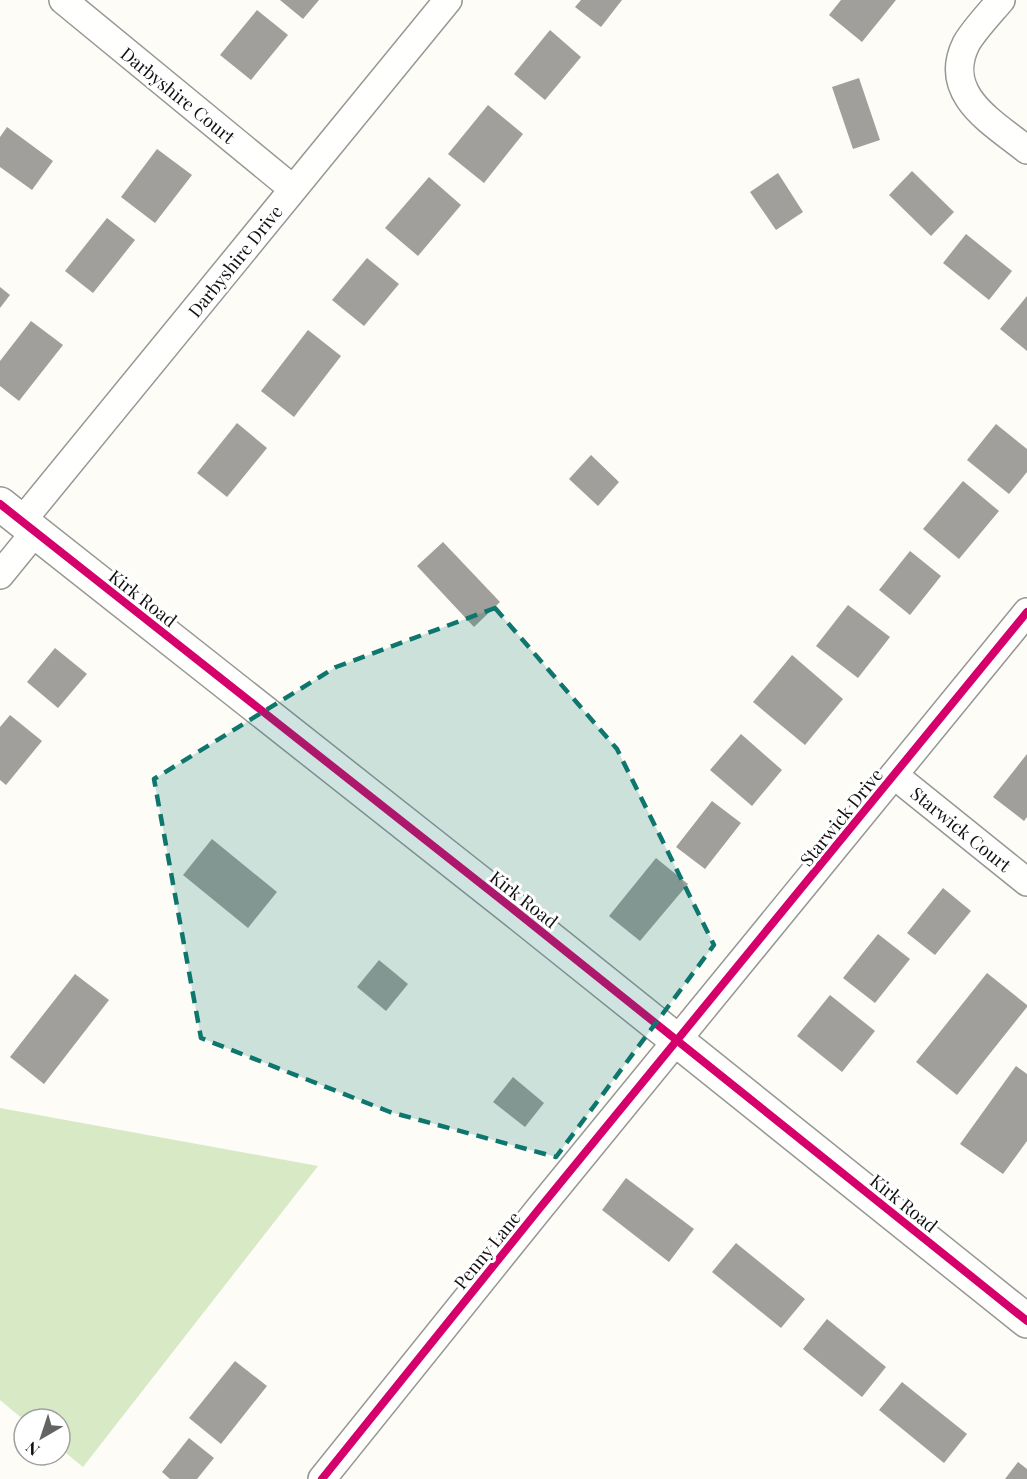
<svg xmlns="http://www.w3.org/2000/svg" width="1027" height="1479" font-family="'Playfair Display',serif">
<rect width="100%" height="100%" fill="#fdfcf7"/>
<!-- forest -->
<polygon fill="#d8eac5" points="0,1108 318,1166 83,1467 60,1448 60,1419 24,1420 0,1400"/>
<!-- building -->
<g fill="#a19f9c">
<polygon points="280,0 319,0 303,19"/>
<polygon points="581,0 622,0 601,27 575,7"/>
<polygon points="841,0 896,0 862,42 829,15"/>
<polygon points="257,10 288,35 251,80 220,55"/>
<polygon points="550,30 581,57 545,100 514,74"/>
<polygon points="859,78 880,140 853,149 832,87"/>
<polygon points="488,105 523,134 484,183 448,154"/>
<polygon points="7,127 53,161 32,190 0,167 0,137"/>
<polygon points="157,149 192,175 155,223 121,197"/>
<polygon points="912,171 954,212 931,236 889,195"/>
<polygon points="778,173 803,212 776,230 750,192"/>
<polygon points="429,177 461,205 418,256 385,228"/>
<polygon points="107,218 135,240 93,293 65,271"/>
<polygon points="966,234 1012,271 989,300 943,263"/>
<polygon points="367,258 399,284 364,326 332,300"/>
<polygon points="0,287 10,295 0,308"/>
<polygon points="1027,296 1027,351 1000,329"/>
<polygon points="31,321 63,345 19,401 0,386 0,361"/>
<polygon points="308,330 341,356 294,417 261,391"/>
<polygon points="237,423 267,448 227,497 197,473"/>
<polygon points="996,424 1027,449 1027,472 1009,494 967,460"/>
<polygon points="591,455 619,482 598,506 569,479"/>
<polygon points="963,481 999,511 959,559 923,529"/>
<polygon points="443,542 500,602 474,627 417,566"/>
<polygon points="910,551 941,576 910,615 879,590"/>
<polygon points="848,605 890,637 858,678 816,646"/>
<polygon points="55,648 87,674 58,708 27,682"/>
<polygon points="792,655 843,699 805,745 753,702"/>
<polygon points="10,715 42,741 6,785 0,780 0,727"/>
<polygon points="741,734 782,770 752,806 710,770"/>
<polygon points="1027,754 1027,817 1024,821 993,797"/>
<polygon points="712,801 741,823 705,869 676,847"/>
<polygon points="212,839 277,892 248,928 183,875"/>
<polygon points="656,858 688,884 640,941 609,916"/>
<polygon points="943,888 971,911 935,955 907,933"/>
<polygon points="878,934 910,959 875,1003 843,978"/>
<polygon points="379,960 408,984 386,1011 357,987"/>
<polygon points="987,973 1027,1005 1027,1007 957,1095 916,1062"/>
<polygon points="75,974 109,1000 44,1084 10,1057"/>
<polygon points="830,995 875,1031 842,1072 797,1036"/>
<polygon points="1016,1066 1027,1074 1027,1141 1003,1174 960,1144"/>
<polygon points="513,1077 544,1103 525,1127 493,1102"/>
<polygon points="626,1178 694,1229 669,1262 602,1210"/>
<polygon points="736,1243 805,1299 781,1328 712,1272"/>
<polygon points="827,1319 886,1367 862,1397 803,1349"/>
<polygon points="235,1361 267,1386 221,1444 189,1418"/>
<polygon points="902,1382 967,1434 944,1463 879,1410"/>
<polygon points="189,1438 214,1458 197,1479 170,1479 162,1472"/>
<polygon points="1018,1462 1027,1469 1027,1479 1005,1479"/>
</g>
<g fill="none" stroke-linecap="round" stroke-linejoin="round">
<!-- minor casing -->
<g stroke="#979795" stroke-width="30">
<g id="minor">
<polyline points="63,0 293,189"/>
<path d="M 1001,0 C 991,12 973,31 966,44 C 941,95 994,123 1027,150"/>
<polyline points="22,521 448,0"/>
<polyline points="0,575 35,532"/>
<polyline points="894,775 1027,882"/>
<polyline points="322,1479 539,1209 1027,612"/>
</g>
</g>
<!-- tertiary casing -->
<g stroke="#979795" stroke-width="36">
<polyline id="tertiary" points="0,504 513,909 1027,1321"/>
</g>
<!-- minor -->
<use href="#minor" stroke="#fffffe" stroke-width="27"/>
<!-- tertiary -->
<use href="#tertiary" stroke="#fffffe" stroke-width="33"/>
<!-- cycleway casing -->
<g stroke="#fff" stroke-width="11">
<g id="cycleway">
<polyline points="0,504 513,909 1027,1321"/>
<polyline points="322,1479 539,1209 1027,612"/>
</g>
</g>
<!-- cycleway -->
<use href="#cycleway" stroke="#d6006c" stroke-width="8"/>
</g>
<!-- marked area -->
<path fill="#0f766e" fill-opacity="0.2" stroke="#0f766e" stroke-width="4.5" stroke-dasharray="12 8" stroke-linejoin="round" d="M 495,608 L 617,749 L 714,945 L 556,1157 L 390,1112 L 201,1038 L 154,779 L 336,667 Z"/>
<g text-anchor="middle" dominant-baseline="central" stroke-width="6" stroke-linejoin="round" paint-order="stroke">
<!-- street labels -->
<g font-size="18" fill="#111" stroke="#fff">
<text transform="translate(178 95) rotate(39)">Darbyshire Court</text>
<text transform="translate(235 261) rotate(-51)">Darbyshire Drive</text>
<text transform="translate(143 598) rotate(38)">Kirk Road</text>
<text transform="translate(841 817) rotate(-51)">Starwick Drive</text>
<text transform="translate(961 829) rotate(39)">Starwick Court</text>
<text transform="translate(524 899) rotate(38)">Kirk Road</text>
<text transform="translate(904 1203) rotate(39)">Kirk Road</text>
<text transform="translate(487 1250) rotate(-51)">Penny Lane</text>
</g>
</g>
<!-- north arrow -->
<g transform="translate(42 1437) rotate(219)"><circle r="28" fill="#ffffff" stroke="#a0a0a0" stroke-width="1.5"/>
<path d="M0-4.5L10 22L0 15L-10 22Z" fill="#646362"/>
<text y="-9" font-size="16" font-weight="bold" text-anchor="middle" fill="#111111">N</text>
</g>
</svg>
